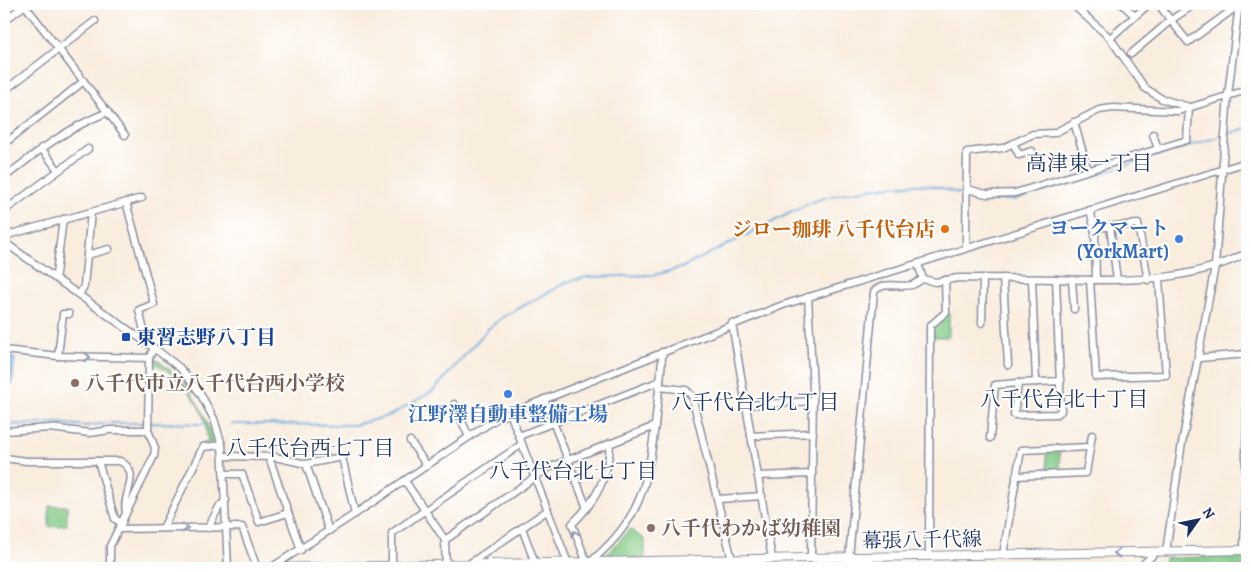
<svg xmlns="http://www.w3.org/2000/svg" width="1251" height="572" font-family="Alegreya,'Noto Serif JP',serif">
<rect width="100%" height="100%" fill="#fff"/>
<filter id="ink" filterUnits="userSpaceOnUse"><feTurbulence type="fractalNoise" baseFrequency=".02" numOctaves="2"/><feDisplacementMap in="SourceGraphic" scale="10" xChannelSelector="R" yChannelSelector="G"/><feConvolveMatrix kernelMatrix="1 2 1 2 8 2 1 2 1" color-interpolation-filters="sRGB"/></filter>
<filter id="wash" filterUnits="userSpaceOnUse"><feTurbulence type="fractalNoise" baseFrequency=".0096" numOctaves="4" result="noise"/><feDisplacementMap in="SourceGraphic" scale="20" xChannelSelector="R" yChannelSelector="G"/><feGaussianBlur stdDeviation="1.12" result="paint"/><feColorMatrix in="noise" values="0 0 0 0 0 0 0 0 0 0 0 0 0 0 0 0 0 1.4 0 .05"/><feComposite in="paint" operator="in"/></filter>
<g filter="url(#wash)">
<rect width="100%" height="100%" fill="#f9edde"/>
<!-- green -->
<g fill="#82ca86" stroke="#4e7c72">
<polygon points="949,313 949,337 932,337 933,327"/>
<path d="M 156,359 C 185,379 206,409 213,443 L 201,444 L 208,441 C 205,430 207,426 203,416 C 195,397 174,370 154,364 Z"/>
<polygon points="1059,450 1061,471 1048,473 1046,451"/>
<polygon points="49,506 67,506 67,525 49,527"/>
<polygon points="630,529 645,540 645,558 606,559 605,556"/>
<polygon points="1247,556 1247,568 1164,568 1165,558"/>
</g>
<!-- water -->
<polygon fill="#6aa9dc" stroke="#426c9d" points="4,357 15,358 12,385 4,384"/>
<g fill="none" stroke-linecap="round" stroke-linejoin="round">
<!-- stream -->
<g stroke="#6aa9dc" stroke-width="2">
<polyline points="969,197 981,200 1015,200 1247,128"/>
<polyline points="151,423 204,424"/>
<path d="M 231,424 L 355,425 L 391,415 L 433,391 L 489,328 L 503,317 L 567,282 L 587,277 L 654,275 L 681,268 L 810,203 C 834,193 906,181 931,186 C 942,188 954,192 964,195"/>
<polyline points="4,425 56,423 87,426 106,423 146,423"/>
</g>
</g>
</g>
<g filter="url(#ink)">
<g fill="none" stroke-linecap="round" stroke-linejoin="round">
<!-- minor casing -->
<g stroke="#8a8e9e" stroke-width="9">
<g id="minor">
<polyline points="24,4 125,135"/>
<polyline points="1072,4 1110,38 1145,88 1162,99 1189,107"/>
<polyline points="1122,4 1135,16"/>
<polyline points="1158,4 1188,42 1239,5"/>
<polyline points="4,21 25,5"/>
<polyline points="1110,38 1149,4"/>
<polyline points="1131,54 1171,20 1195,4"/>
<polyline points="4,91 95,21"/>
<polyline points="1074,122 1088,170"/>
<polyline points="1153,134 1158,149"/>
<polyline points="4,144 84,81"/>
<polyline points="1014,145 1019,155 1032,151"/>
<polyline points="41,148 58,170"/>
<path d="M 4,178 C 36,152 69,127 108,112"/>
<polyline points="967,189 986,194 1015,193 1187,140 1189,107"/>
<polyline points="126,202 154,304 139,310 145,335 140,338"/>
<polyline points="1090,210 1095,231 1096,280"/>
<polyline points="4,214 8,208 88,149"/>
<polyline points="1110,226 1117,280"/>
<polyline points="1094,228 1138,224 1148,280"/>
<polyline points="4,236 142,198"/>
<polyline points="4,242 154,348 180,368 200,393 214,419 222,445 228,568"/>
<polyline points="966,248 967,152 1003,148 1033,134 1054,133 1099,110 1113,108 1178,111 1247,90"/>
<polyline points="87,255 109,249"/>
<path d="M 918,264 L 923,279 L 935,282 L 958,278 C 989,278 1021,278 1053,279 C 1120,281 1186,284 1247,253"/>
<polyline points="53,277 56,274 63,219"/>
<polyline points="1003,278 1008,365"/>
<polyline points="1032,279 1036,382"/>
<polyline points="1056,279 1061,411 1057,414 1014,415 1018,383 1061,381"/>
<polyline points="1072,280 1074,309"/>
<polyline points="1090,280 1096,377 1166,375 1159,279"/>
<polyline points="79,295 84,286 91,212"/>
<polyline points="808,297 813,390 811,558"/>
<polyline points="732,323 772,559"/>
<polyline points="982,323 983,278"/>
<polyline points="4,350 58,356 149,358"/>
<polyline points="58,356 63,314 69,314"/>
<polyline points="1199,358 1247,354"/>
<polyline points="659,387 686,390 692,396 732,560"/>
<polyline points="544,399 587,508"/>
<polyline points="454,404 469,437"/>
<polyline points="746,405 813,401"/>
<polyline points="510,413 568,563"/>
<polyline points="4,431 50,428 90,433 110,430 148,430"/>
<polyline points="519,436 660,381"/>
<polyline points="751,436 813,433"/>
<polyline points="990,438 995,385 1018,383"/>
<polyline points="410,441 427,466"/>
<polyline points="223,456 275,457 306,464 342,457 355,514"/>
<polyline points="269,457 301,550"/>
<path d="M 4,458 L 27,461 L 120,461 C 143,473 121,495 126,512"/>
<polyline points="98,461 115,519 122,523"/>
<polyline points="306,464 329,531"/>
<polyline points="224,474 242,474 259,522 288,513"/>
<polyline points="758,476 812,474"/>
<polyline points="1016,476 1086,473 1092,435"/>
<polyline points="405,481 445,540 446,567"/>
<polyline points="719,499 762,496"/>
<polyline points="163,528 203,447 222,445"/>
<polyline points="208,528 219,507 226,500"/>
<polyline points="522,528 535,563"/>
<polyline points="119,529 242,527 257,568"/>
<polyline points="445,540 548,468 655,426"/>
<polyline points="1244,550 1247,407"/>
<polyline points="1166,552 1181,449 1215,266 1228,95 1239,4"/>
<polyline points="1003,555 1021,450 1090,447"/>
<polyline points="929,556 930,326 946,312 945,280"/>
<path d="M 589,563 L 585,558 L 572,524 C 596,501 609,477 610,443"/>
<polyline points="469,564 548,510"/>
<polyline points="392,566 392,533 522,444"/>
<polyline points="272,567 355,514 497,418 510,413 783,305 1247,162"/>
<polyline points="110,568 110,546 154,456 155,448 148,430 149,358 154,348"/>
<path d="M 583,568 C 641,521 648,488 656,416 C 658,395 662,373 662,352"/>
<polyline points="739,568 740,560"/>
<polyline points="820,568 820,558"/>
<path d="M 848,568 L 874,292 C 882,280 900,288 912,285 C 916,284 920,280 923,279"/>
<polyline points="1139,568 1156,552"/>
</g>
</g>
<!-- major casing -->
<g stroke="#8a8e9e" stroke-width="10">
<polyline id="major" points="268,568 1247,550"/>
</g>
<!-- minor -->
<use href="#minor" stroke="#fff" stroke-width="6"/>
<!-- major -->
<use href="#major" stroke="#fff" stroke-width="8"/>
</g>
<!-- one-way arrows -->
<defs><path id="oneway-chevron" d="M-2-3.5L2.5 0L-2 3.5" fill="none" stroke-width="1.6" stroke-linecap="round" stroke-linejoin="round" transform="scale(1.25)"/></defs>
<g stroke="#8d97ae">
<use href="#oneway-chevron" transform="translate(87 357) rotate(1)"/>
<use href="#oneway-chevron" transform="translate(185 528)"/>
<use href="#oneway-chevron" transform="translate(575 534) rotate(-111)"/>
<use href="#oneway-chevron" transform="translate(1117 553) rotate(179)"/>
</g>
</g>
<!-- markers -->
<circle fill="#e8710a" stroke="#fff" stroke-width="2" cx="945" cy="229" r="5"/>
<g fill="#3f7fe0" stroke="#fff" stroke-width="2">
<circle cx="1179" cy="239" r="5"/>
<circle cx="508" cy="394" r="5"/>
</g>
<rect fill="#1a4fb4" stroke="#fff" stroke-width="2" x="121" y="332" width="10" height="10" rx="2.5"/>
<g fill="#8d6e63" stroke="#fff" stroke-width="2">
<circle cx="75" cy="383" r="5"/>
<circle cx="651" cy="528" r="5"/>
</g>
<g text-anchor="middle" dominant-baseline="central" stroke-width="4" stroke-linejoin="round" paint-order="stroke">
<!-- shop labels -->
<g font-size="20" font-weight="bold" fill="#366cbe" stroke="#fff" text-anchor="end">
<text x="1169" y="228">ヨークマート<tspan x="1169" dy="23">(YorkMart)</tspan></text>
<text x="508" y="414" text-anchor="middle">江野澤自動車整備工場</text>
</g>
<!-- food labels -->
<g font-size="20" font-weight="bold" fill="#c56008" stroke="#fff" text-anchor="end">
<text x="935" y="229">ジロー珈琲 八千代台店</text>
</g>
<!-- transit labels -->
<g font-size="20" font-weight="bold" fill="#164399" stroke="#fff" text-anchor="start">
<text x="136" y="337">東習志野八丁目</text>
</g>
<!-- education labels -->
<g font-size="20" font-weight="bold" fill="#785e54" stroke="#fff" text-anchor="start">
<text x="85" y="383">八千代市立八千代台西小学校</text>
<text x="661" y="528">八千代わかば幼稚園</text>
</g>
<!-- street labels -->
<g font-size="20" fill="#1b2f5e" stroke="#fff">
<text transform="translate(922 540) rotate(-1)">幕張八千代線</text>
</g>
<!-- neighbourhood labels -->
<g font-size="21" fill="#1b2f5e" stroke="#fff">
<text x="1089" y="163">高津東一丁目</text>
<text x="1064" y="399">八千代台北十丁目</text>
<text x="755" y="402">八千代台北九丁目</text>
<text x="310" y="448">八千代台西七丁目</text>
<text x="573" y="471">八千代台北七丁目</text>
</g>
</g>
<!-- margin -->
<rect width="1251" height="572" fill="none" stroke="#fff" stroke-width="20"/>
<!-- north arrow -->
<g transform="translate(1198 520) rotate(57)" stroke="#ffffff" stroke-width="4" paint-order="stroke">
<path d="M0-4L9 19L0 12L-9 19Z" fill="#1b2f5e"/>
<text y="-8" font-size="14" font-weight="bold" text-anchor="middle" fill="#1b2f5e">N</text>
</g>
</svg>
